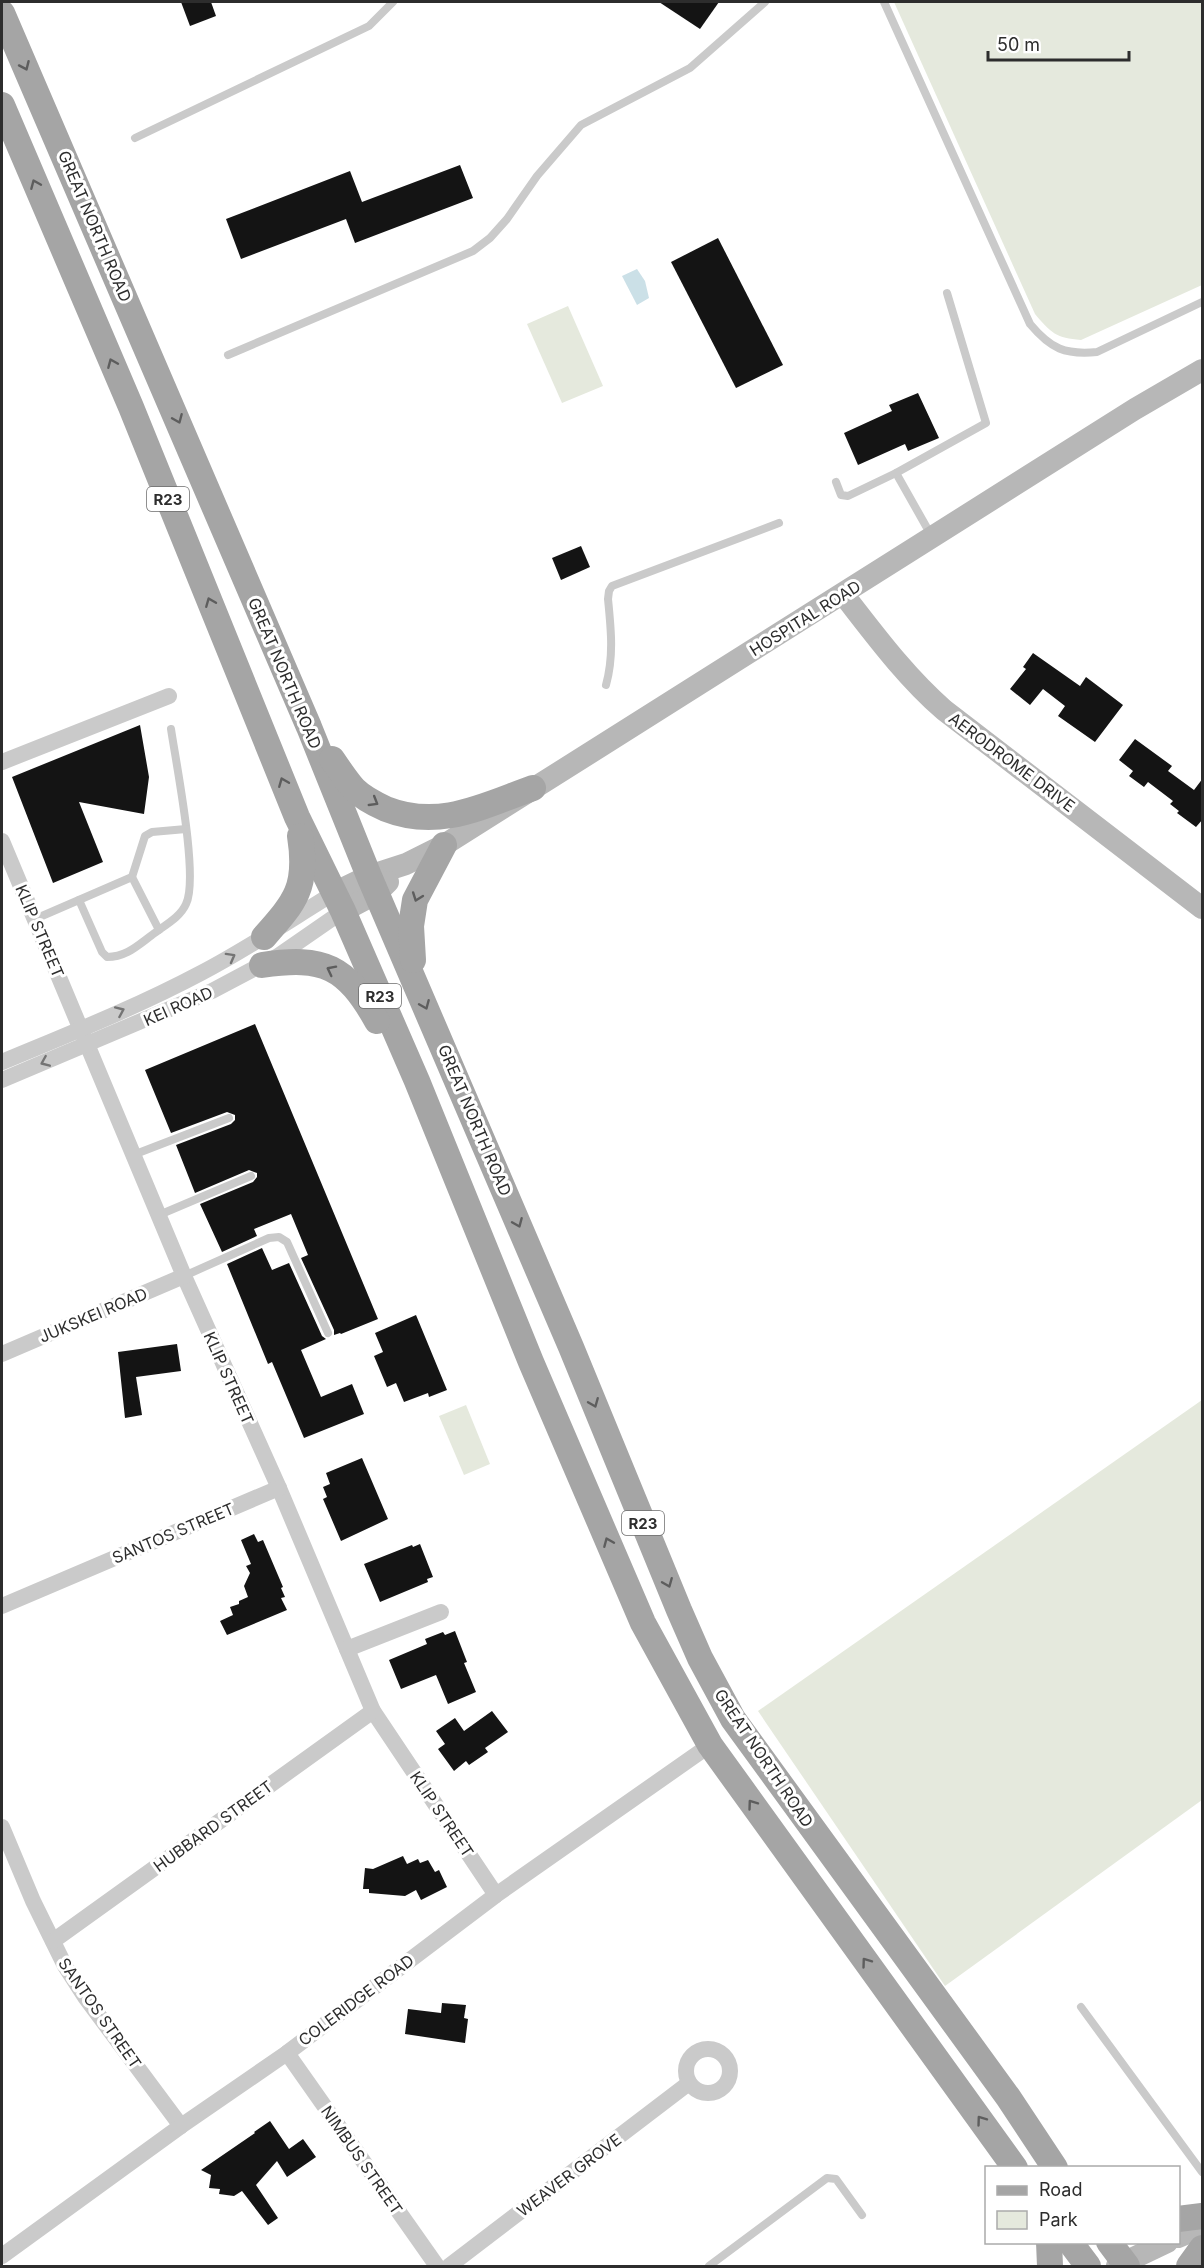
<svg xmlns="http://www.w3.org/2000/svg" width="1204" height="2268" font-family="Inter,sans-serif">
<rect width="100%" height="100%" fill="#fff"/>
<!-- green -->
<g fill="#e5e9dd">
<path d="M 894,2 L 1202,2 L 1202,285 L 1081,340 C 1056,338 1051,333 1035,314 Z"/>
<polygon points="568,306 603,386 562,403 527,324"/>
<polygon points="1202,1400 1202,1800 945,1986 758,1711"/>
<polygon points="466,1405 490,1464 464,1475 439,1416"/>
</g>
<!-- water -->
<polygon fill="#cbe0e7" points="637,269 645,281 649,298 637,305 622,276"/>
<!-- building -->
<g fill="#141414">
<polygon points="181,2 211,2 216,16 190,26"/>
<polygon points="659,2 719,2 700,29"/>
<polygon points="460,165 473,198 355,243 346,219 241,259 226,219 350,171 362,202"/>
<polygon points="718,238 783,365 736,388 671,262"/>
<polygon points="918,393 939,438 908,451 905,444 858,465 844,433 892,411 889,405"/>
<polygon points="581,546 590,567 561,580 552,558"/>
<polygon points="1033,653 1080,686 1086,677 1123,705 1095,742 1058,716 1065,706 1043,689 1030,705 1010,689 1026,669 1023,667"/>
<polygon points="140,725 149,777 144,814 79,802 103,862 53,883 12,777"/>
<polygon points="1135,739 1172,766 1168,771 1194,790 1203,778 1203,819 1196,827 1177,813 1179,811 1170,804 1173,801 1148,782 1144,787 1129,776 1133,771 1119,760"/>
<polygon points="255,1024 378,1319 341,1334 340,1333 334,1335 334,1330 301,1258 308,1255 291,1214 254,1229 257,1236 222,1252 200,1204 253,1182 257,1177 257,1173 249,1170 195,1193 176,1145 231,1124 235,1120 235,1115 227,1112 171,1133 145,1070"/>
<polygon points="262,1248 272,1270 289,1263 322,1336 326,1339 301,1350 321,1397 352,1384 364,1414 304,1438 272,1362 268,1364 227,1264"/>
<polygon points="416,1315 447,1390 429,1397 428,1393 404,1402 396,1383 387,1387 374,1356 383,1352 375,1333"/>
<polygon points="177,1344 181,1371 136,1377 142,1415 125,1418 118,1352"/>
<polygon points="362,1458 388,1519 341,1541 323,1499 327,1497 323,1487 330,1484 326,1473"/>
<polygon points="254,1534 258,1542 263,1540 283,1587 281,1588 285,1597 281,1598 287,1610 227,1635 220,1621 233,1615 230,1607 239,1604 239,1601 248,1597 244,1586 250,1573 246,1566 251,1564 241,1540"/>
<polygon points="420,1544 433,1577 427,1579 428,1582 380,1602 364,1564 412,1545 413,1547"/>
<polygon points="455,1631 467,1662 464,1663 476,1692 448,1704 436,1675 401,1689 389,1660 427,1644 425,1639 443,1632 445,1635"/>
<polygon points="492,1711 508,1732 485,1748 488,1752 469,1765 466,1761 454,1771 438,1749 445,1744 436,1731 455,1718 464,1731"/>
<polygon points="403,1856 407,1864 418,1859 420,1863 428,1860 435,1872 439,1870 447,1887 421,1900 416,1890 405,1896 369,1893 369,1889 363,1889 365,1868 373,1869"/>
<polygon points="442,2003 466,2005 464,2018 468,2019 465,2043 405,2034 408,2009 441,2013"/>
<polygon points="270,2121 289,2149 303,2139 316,2157 287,2177 277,2161 256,2185 278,2218 268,2225 242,2191 234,2196 219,2194 220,2189 209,2188 211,2175 201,2170 255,2133 254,2132"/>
</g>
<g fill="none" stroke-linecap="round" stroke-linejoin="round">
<!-- lane -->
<g stroke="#cacaca" stroke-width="8">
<path d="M 884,2 L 1030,324 C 1051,349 1065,355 1097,352 L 1202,302"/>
<polyline points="135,138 369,26 393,2"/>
<polyline points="228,355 473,251 490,238 507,219 537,176 581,125 690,68 765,2"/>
<polyline points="896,473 931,535"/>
<polyline points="836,482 841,495 848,496 896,473 986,423 947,293"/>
<path d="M 606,685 C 614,656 611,629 608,599 L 609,591 L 612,586 L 779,523"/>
<polyline points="132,877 159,930"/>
<path d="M 79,900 L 102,952 L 107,957 C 126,957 137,946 152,935 C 163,926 180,918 186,904 C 199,878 176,763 171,729"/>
<polyline points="35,919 132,877 145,836 152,832 186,829"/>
<polyline points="133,1155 229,1118"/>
<polyline points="159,1215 251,1176"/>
<polyline points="184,1276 269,1238 279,1237 287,1242 328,1333"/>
<polyline points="1081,2007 1202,2172"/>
<polyline points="709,2266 827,2178 836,2179 862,2215"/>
</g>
<!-- street -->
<g stroke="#cacaca" stroke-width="16">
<polyline points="2,762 169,696"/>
<polyline points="2,841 184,1276 279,1488 373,1711 496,1895"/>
<path d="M 2,1062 C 69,1034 137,1007 201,973 C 247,949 290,920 334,893"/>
<polyline points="2,1080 212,991 278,956 343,911"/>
<polyline points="2,1354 184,1276"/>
<polyline points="2,1606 279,1488"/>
<polyline points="347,1649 441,1612"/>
<polyline points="2,1827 33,1901 65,1966 85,1997 181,2126"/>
<polyline points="53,1941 373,1711"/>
<circle cx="708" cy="2071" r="22"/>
<polyline points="287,2053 437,2266"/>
<polyline points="2,2256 181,2126 287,2053 496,1895 710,1745"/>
<polyline points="449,2266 689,2083"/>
</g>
<!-- secondary -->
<g stroke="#b7b7b7" stroke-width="22">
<path d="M 843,594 C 875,635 905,676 944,710 L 1202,908"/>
<polyline points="334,893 369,876 406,864 444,845 1135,409 1202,370"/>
<polyline points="343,911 377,893 388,882"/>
<polyline points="1178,2237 1202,2227"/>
<polyline points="1117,2266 1167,2242"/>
</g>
<!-- primary -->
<g stroke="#a5a5a5" stroke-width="26">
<polyline points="2,13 309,727 369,876 571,1347 679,1610 700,1658 733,1719 1008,2097 1055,2168"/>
<polyline points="2,105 131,407 297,817 343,911 417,1081 531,1362 643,1623 710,1745 1015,2168"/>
<path d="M 332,759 C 339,769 346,780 354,789 C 362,797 375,804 386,809 C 439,830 483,806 533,788"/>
<path d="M 264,937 C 296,901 308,887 300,836"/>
<polyline points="413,960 411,926 415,900 444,845"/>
<path d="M 262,965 C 324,956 346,966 377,1021"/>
<polyline points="1178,2219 1202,2216"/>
<polyline points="1049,2242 1050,2266"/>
<polyline points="1070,2242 1088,2266"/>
<polyline points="1109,2242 1127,2266"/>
<polyline points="1189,2266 1202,2248"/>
</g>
</g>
<!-- one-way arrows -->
<defs><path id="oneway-chevron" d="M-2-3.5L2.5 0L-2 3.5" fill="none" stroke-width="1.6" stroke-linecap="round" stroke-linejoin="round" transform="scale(1.5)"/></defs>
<g stroke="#5d5d5d">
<use href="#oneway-chevron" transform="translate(25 66) rotate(66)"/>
<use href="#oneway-chevron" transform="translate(35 184) rotate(-113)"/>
<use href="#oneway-chevron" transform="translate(112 363) rotate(-113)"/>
<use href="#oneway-chevron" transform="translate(178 419) rotate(67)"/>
<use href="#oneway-chevron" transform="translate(210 602) rotate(-112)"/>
<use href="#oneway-chevron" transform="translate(283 782) rotate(-112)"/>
<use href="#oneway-chevron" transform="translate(374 802) rotate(31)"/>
<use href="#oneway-chevron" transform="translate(417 897) rotate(110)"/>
<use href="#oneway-chevron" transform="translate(331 970) rotate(-153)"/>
<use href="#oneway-chevron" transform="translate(425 1005) rotate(67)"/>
<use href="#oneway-chevron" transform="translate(518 1223) rotate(67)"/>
<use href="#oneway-chevron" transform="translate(594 1403) rotate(68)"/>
<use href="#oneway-chevron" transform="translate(608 1542) rotate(-113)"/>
<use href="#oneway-chevron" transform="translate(668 1583) rotate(68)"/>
<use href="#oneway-chevron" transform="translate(752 1804) rotate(-126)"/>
<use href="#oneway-chevron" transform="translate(866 1962) rotate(-126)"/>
<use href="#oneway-chevron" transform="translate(981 2120) rotate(-126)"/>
</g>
<g stroke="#747474">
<use href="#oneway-chevron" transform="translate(231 957) rotate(-29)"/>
<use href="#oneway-chevron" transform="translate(120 1011) rotate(-24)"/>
<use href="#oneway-chevron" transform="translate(45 1062) rotate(157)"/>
</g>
<g text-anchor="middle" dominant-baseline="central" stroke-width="6" stroke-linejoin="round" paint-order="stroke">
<!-- shield labels -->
<g fill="#fff" stroke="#6c6c6c" stroke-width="1.5">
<rect x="147" y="487" width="42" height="24" rx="4.5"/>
<rect x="359" y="984" width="42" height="24" rx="4.5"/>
<rect x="622" y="1511" width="42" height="24" rx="4.5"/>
</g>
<g font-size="15" font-weight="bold" fill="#2d2d2d">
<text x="168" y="499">R23</text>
<text x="380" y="996">R23</text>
<text x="643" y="1523">R23</text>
</g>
<!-- street labels -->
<g font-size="16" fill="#2d2d2d" stroke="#fff">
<text transform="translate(95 226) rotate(67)">GREAT NORTH ROAD</text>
<text transform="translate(805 618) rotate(-32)">HOSPITAL ROAD</text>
<text transform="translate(285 673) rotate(67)">GREAT NORTH ROAD</text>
<text transform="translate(1012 762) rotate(37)">AERODROME DRIVE</text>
<text transform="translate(40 931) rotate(67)">KLIP STREET</text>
<text transform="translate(178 1006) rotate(-24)">KEI ROAD</text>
<text transform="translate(475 1120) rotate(67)">GREAT NORTH ROAD</text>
<text transform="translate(93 1315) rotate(-23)">JUKSKEI ROAD</text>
<text transform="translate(229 1378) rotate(66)">KLIP STREET</text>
<text transform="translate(173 1533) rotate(-23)">SANTOS STREET</text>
<text transform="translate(764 1758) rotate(56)">GREAT NORTH ROAD</text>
<text transform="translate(442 1814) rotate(56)">KLIP STREET</text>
<text transform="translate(213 1826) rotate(-36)">HUBBARD STREET</text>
<text transform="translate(356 2000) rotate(-37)">COLERIDGE ROAD</text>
<text transform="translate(100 2013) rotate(55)">SANTOS STREET</text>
<text transform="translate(362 2160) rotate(55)">NIMBUS STREET</text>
<text transform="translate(569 2175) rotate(-37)">WEAVER GROVE</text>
</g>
</g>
<!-- border -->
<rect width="1204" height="2268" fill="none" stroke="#2d2d2d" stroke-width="6"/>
<!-- legend -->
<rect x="985" y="2166" width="195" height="78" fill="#ffffff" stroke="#ababab" stroke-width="1.5"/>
<rect x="997" y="2186" width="30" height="9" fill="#a5a5a5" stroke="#ababab" stroke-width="1.5"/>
<text x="1039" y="2196" font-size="18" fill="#2d2d2d">Road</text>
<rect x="997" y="2211" width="30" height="18" fill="#e5e9dd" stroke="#ababab" stroke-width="1.5"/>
<text x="1039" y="2226" font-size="18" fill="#2d2d2d">Park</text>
<!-- scale -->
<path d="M988 51v9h141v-9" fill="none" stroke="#2d2d2d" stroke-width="3"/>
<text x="997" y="51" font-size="18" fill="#2d2d2d" stroke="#ffffff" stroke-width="4.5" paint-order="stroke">50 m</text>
</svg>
